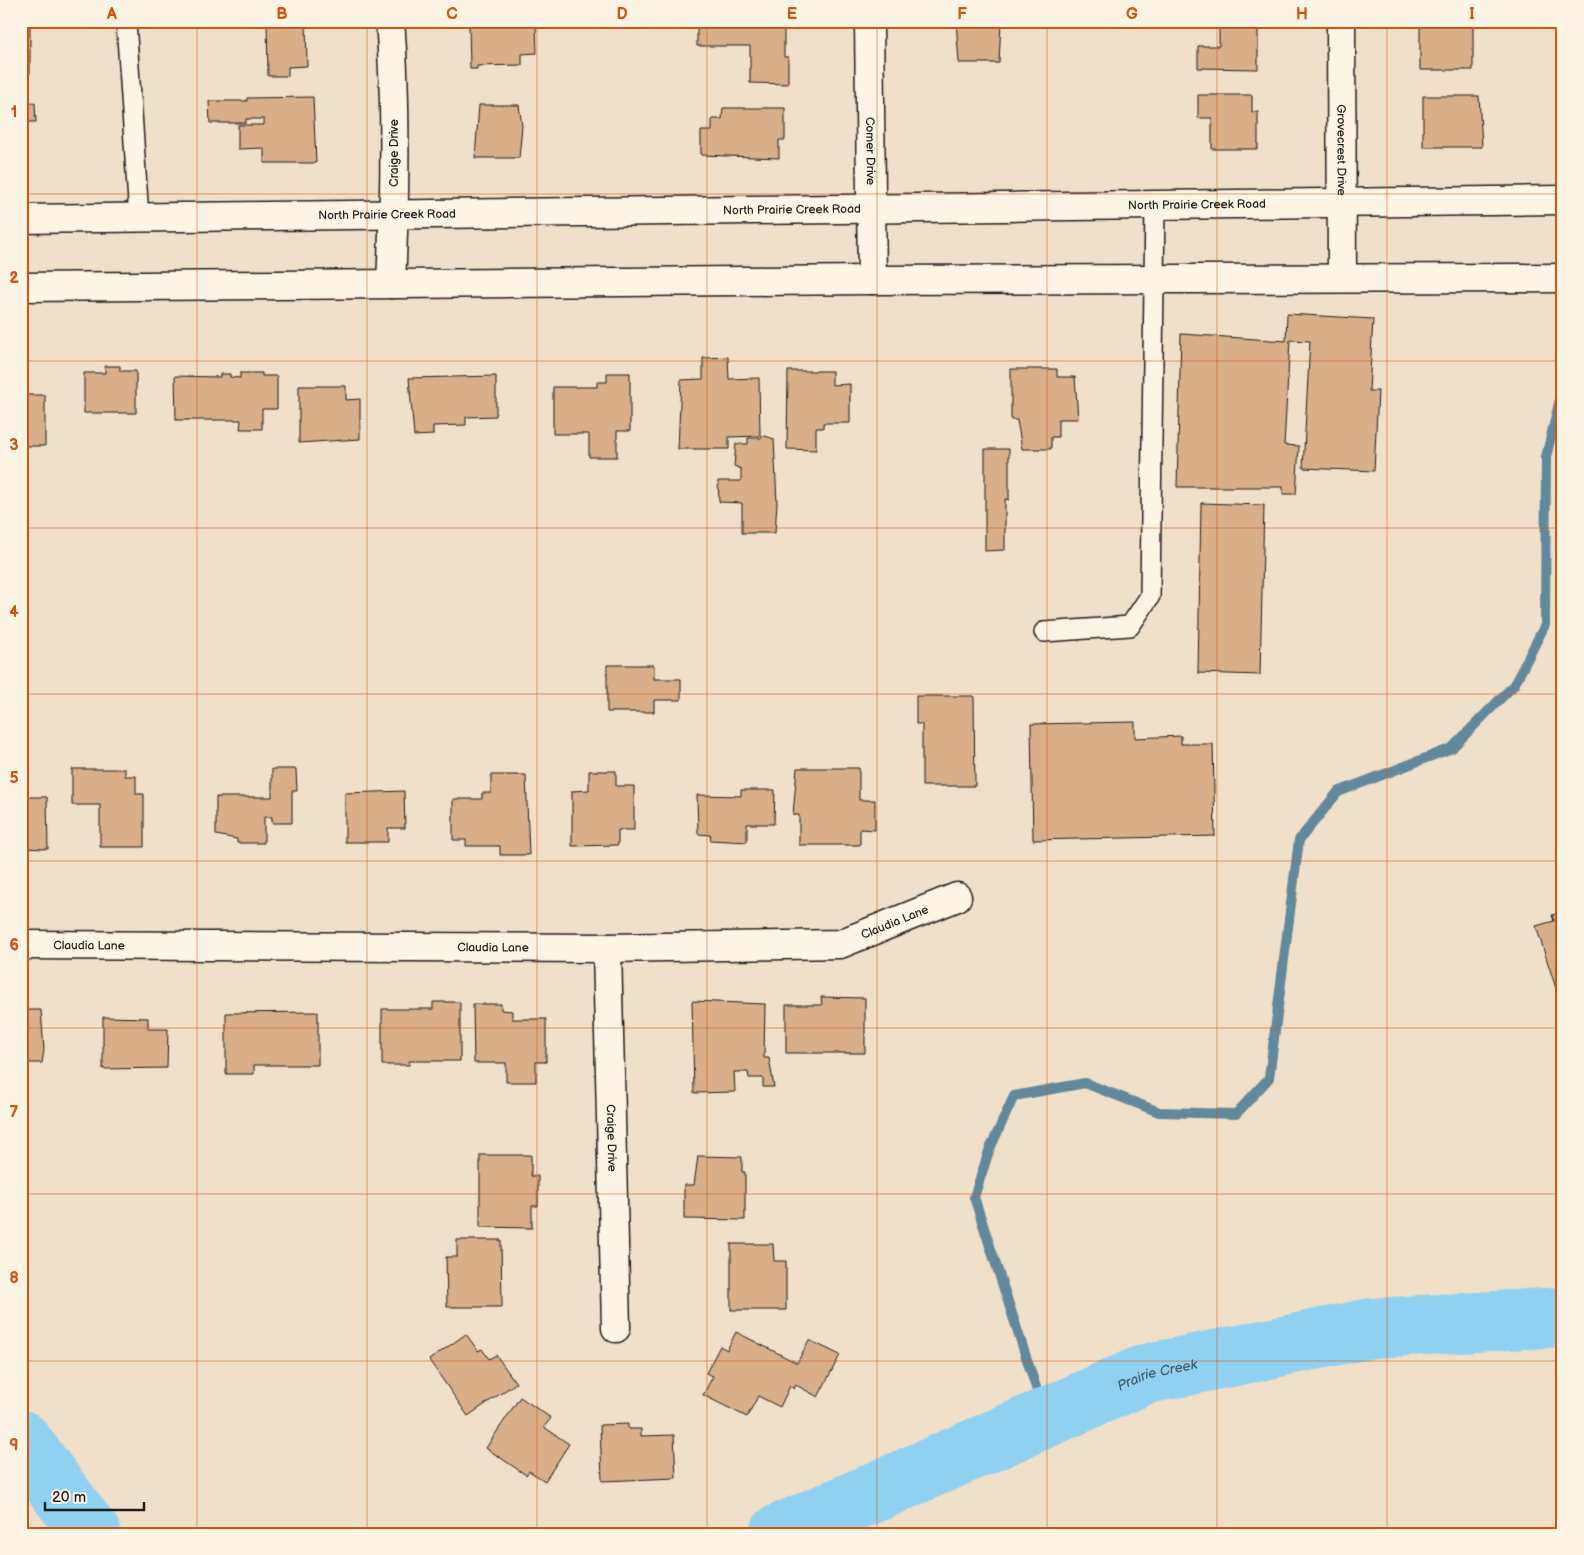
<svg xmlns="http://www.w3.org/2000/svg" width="1584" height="1555" font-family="'Balsamiq Sans',sans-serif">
<rect width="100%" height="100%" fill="#f1e0c9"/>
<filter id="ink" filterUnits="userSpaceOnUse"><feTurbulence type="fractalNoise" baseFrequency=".02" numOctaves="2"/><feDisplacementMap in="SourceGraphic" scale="10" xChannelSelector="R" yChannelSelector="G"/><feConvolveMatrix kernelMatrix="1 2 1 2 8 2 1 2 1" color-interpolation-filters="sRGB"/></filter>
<g filter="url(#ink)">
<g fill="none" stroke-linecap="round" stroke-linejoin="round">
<!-- stream -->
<polyline stroke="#62889c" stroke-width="10" points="1046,1418 974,1197 989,1151 1014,1096 1085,1083 1159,1112 1236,1114 1269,1078 1299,840 1338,792 1452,748 1514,685 1545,625 1546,457 1563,387"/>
<!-- river -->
<g stroke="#90d0f1" stroke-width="60">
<polyline points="21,1440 91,1534"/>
<path id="s1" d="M 779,1534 L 1146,1374 L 1372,1328 L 1563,1317"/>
</g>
</g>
<!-- building -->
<g fill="#d8af89" stroke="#1c1c1c">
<rect x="21" y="21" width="9" height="52"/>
<polygon points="267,21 306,21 307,66 288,67 288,76 268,76"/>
<polygon points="697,21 784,21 784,57 788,57 788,84 750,83 750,46 697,46"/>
<polygon points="956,21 1001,21 999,63 959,63"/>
<polygon points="1219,21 1258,21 1258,69 1198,68 1198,46 1219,46"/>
<polygon points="1452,21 1473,25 1473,70 1420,70 1420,25 1452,25"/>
<polygon points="536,23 537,53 522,54 522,65 477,66 477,69 470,69 469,24"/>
<polygon points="1198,95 1252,95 1252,112 1258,112 1258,149 1212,149 1212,118 1198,118"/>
<polygon points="1423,96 1479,96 1482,147 1423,147"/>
<polygon points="313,97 316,163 264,163 264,148 238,149 238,125 264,125 264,119 246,119 246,123 210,123 209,101 247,101 247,98"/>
<polygon points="21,103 35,103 36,122 21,122"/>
<polygon points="479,105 519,105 522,126 519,158 475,158"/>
<polygon points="723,108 785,108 785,140 779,140 779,158 701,155 701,131 712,131 712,119 722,119"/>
<polygon points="1287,314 1373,319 1369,391 1378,391 1374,471 1303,468 1310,341 1290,340 1284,445 1299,446 1296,494 1283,494 1283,487 1177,487 1181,334 1286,341"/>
<polygon points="728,357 729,379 759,378 760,436 729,437 729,449 678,449 681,380 703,379 703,358"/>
<polygon points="105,366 120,366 120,371 136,371 136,413 84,413 84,373 105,373"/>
<polygon points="1011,369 1057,369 1057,377 1075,377 1078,419 1058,419 1058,437 1051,437 1051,449 1022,449 1017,420 1011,420"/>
<polygon points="788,371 832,371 832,385 850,384 850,423 823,423 823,428 816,428 816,450 787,449"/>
<polygon points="240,373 262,373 262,376 277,376 277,409 262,409 262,429 240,429 241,420 176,420 175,376 220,377 220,374 230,374 230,377 240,378"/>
<polygon points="607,373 630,373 630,431 617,431 617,457 589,457 589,434 553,434 553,387 597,387 597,382 607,382"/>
<polygon points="496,376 496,416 466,417 466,425 433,426 433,435 414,436 409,378"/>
<polygon points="299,386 346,386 346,400 360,399 360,439 299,443"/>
<rect x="21" y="395" width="24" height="51"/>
<polygon points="762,435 774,439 777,503 775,533 742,533 742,503 719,502 718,481 741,481 741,469 734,466 736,444 748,444 748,438 762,438"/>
<polygon points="985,449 1009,449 1009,500 1005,499 1005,550 985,551"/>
<polygon points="1201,503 1264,505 1260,675 1198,673"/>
<polygon points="607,665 654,665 654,679 681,679 681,700 654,700 654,712 607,712"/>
<polygon points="916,696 974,696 975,786 922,786 922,724 916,724"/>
<polygon points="1135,722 1135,738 1181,736 1181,744 1213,744 1215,836 1033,840 1031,724"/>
<polygon points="797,768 859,768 859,800 875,800 875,830 860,829 860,845 799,845 799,815 793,815"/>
<polygon points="72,769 125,769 125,776 136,776 136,794 144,794 144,847 100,847 100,805 72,805"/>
<polygon points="272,769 296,769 297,791 292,791 292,823 272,823 272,817 264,817 264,843 237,843 237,839 216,835 216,797 272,797"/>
<polygon points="589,771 616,771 616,786 634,786 634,830 618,830 618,845 572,846 572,791 589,790"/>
<polygon points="491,775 526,775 529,855 500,855 500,846 466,846 466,840 453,840 453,799 482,799 482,793 491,793"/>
<polygon points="741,790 775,790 774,824 747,824 747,842 710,840 711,835 698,834 697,795 741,796"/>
<polygon points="404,791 405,828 388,828 388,842 345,842 345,793"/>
<polygon points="21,797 47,797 48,849 21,848"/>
<polygon points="1563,912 1563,1007 1562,1007 1536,926 1554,921 1552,915"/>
<polygon points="821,997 865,998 865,1053 786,1053 786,1005 822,1005"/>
<polygon points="692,1001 765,1004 764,1058 769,1058 774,1087 763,1087 763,1078 749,1078 748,1072 734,1072 735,1092 694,1093"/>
<polygon points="433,1002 460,1002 460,1061 409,1061 409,1065 382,1065 382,1009 433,1009"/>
<polygon points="473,1004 501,1004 501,1010 512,1011 512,1019 546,1019 546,1062 536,1062 536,1082 506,1082 506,1063 474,1063"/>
<polygon points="21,1010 41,1010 44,1050 42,1063 21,1063"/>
<polygon points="318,1012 318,1065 254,1065 254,1074 226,1074 226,1013"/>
<polygon points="103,1017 148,1018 148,1029 168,1029 167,1068 103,1069"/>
<polygon points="480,1155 531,1155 531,1176 538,1176 538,1206 532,1206 532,1228 480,1227"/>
<polygon points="698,1156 742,1157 742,1172 745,1172 745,1220 684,1219 684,1185 694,1185"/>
<polygon points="457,1240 501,1240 502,1307 447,1307 446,1257 457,1257"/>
<polygon points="731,1244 773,1244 774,1261 786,1261 786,1310 731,1310"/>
<polygon points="736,1332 797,1363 809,1340 840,1355 818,1397 796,1385 794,1389 790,1386 780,1407 758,1396 747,1417 703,1395 713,1376 706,1373 720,1346 727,1350"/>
<polygon points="466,1334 478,1351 482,1349 489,1359 496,1355 516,1383 468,1416 429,1360"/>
<polygon points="520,1397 551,1418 544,1427 569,1444 545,1481 529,1471 526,1475 486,1448"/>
<polygon points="628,1424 628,1429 641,1429 641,1436 674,1435 676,1478 602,1481 600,1425"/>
</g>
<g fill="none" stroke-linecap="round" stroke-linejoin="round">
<!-- lane casing -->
<g stroke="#1c1c1c" stroke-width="22">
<g id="lane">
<polyline points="126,21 139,218"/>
<polyline points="1044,632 1130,626 1150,596 1155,205"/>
</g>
</g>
<!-- street casing -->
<g stroke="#1c1c1c" stroke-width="31">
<g id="street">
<path d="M 390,21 C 397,108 395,197 391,284"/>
<path id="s2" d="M 869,21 L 872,280"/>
<path id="s3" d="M 1341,21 L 1342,278"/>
<path id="s4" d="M 21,945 L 607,948 L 840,944 L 957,897"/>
<path id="s5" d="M 607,948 L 616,1328"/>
</g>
</g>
<!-- secondary casing -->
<g stroke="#1c1c1c" stroke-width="31">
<g id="secondary">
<path id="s6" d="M 21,219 L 1563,200"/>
<polyline points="21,287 872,280 1563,278"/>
</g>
</g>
<!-- lane -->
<use href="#lane" stroke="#fcf5e5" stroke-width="19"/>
<!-- street -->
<use href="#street" stroke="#fcf5e5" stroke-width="28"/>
<!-- secondary -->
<use href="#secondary" stroke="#fcf5e5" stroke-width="28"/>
</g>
</g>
<!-- grid -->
<path fill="none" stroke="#d4530e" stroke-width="1" stroke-opacity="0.55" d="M 197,21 L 197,1534M 367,21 L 367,1534M 537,21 L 537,1534M 707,21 L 707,1534M 877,21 L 877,1534M 1047,21 L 1047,1534M 1217,21 L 1217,1534M 1387,21 L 1387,1534M 21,194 L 1563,194M 21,361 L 1563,361M 21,528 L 1563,528M 21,694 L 1563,694M 21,861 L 1563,861M 21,1028 L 1563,1028M 21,1194 L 1563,1194M 21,1361 L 1563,1361"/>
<g text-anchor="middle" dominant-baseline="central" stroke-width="4" stroke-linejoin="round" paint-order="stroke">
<!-- street labels -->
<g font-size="12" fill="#1c1c1c" stroke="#fcf5e5">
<text stroke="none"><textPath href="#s3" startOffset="129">Grovecrest Drive</textPath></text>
<text stroke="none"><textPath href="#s2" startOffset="130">Comer Drive</textPath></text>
<text transform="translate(394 153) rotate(-90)">Craige Drive</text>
<text stroke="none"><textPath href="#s6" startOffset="1176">North Prairie Creek Road</textPath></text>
<text stroke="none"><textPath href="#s6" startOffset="771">North Prairie Creek Road</textPath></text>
<text stroke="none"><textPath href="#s6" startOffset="366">North Prairie Creek Road</textPath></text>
<text stroke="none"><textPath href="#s4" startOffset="878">Claudia Lane</textPath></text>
<text stroke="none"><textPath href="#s4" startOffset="68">Claudia Lane</textPath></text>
<text stroke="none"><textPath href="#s4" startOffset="472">Claudia Lane</textPath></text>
<text stroke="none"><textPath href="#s5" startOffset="190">Craige Drive</textPath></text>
</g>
<!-- water labels -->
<g font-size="14" font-style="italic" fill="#455b67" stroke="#fcf5e5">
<text stroke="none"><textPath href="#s1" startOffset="411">Prairie Creek</textPath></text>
</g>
</g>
<!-- margin -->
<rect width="1584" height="1555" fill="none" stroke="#fcf5e5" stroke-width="55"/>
<!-- scale -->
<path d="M45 1502v8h99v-8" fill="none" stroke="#1c1c1c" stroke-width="2.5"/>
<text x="52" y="1502" font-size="15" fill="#1c1c1c" stroke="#fcf5e5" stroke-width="4" paint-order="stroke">20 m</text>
<rect x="28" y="28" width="1528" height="1500" fill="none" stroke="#d4530e" stroke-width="2"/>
<g font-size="16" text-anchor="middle" font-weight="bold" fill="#d4530e">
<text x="112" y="19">A</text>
<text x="282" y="19">B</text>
<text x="452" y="19">C</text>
<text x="622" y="19">D</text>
<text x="792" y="19">E</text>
<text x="962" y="19">F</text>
<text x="1132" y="19">G</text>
<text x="1302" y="19">H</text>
<text x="1472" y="19">I</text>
<text x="14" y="117">1</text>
<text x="14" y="283">2</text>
<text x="14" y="450">3</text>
<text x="14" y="617">4</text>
<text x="14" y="783">5</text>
<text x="14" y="950">6</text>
<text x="14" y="1117">7</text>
<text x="14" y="1283">8</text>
<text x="14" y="1450">9</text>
</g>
</svg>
